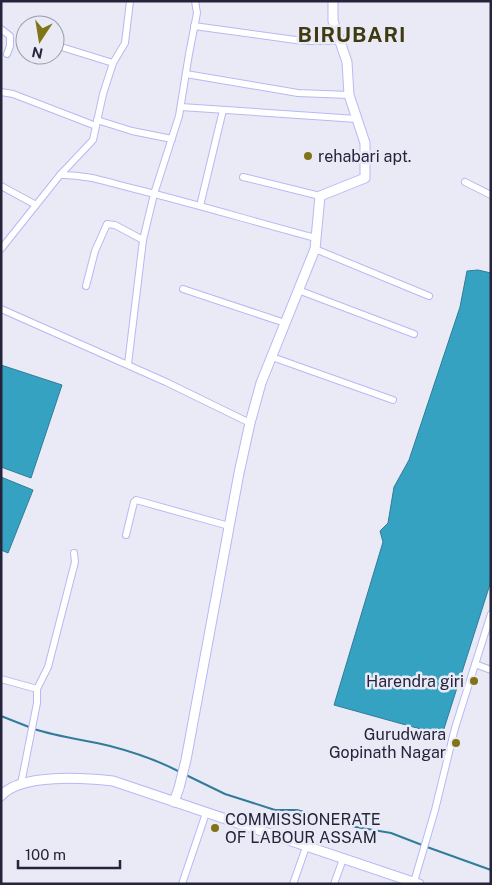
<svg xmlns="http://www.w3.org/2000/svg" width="492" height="885" font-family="'Public Sans',sans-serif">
<rect width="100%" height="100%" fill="#e9eaf6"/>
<!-- water -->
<g fill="#36a2c2" stroke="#317c9a">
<polygon points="478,270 491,273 491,581 442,735 334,705 383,542 380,531 388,523 394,487 409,460 460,307 467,271"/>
<polygon points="1,365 62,385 31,478 1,467"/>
<polygon points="1,477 33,490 8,553 1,550"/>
</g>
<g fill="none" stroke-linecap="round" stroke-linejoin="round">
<!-- stream -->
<g stroke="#317c9a" stroke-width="2">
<polyline points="1,716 29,727"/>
<path d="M 34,729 C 59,737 85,740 110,746 C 133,752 159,761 180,772"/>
<polyline points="186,775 225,794 275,810 297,810 356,827 391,833 422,845"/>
<polyline points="427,847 491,870"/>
</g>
<!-- street casing -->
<g stroke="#b6b9f4" stroke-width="8">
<g id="street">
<polyline points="194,26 303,41 340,41"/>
<polyline points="1,29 10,36 10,46 7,54"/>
<polyline points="55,45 113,63"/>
<polyline points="186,74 298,93 349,95"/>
<polyline points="1,92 13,94 96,126"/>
<polyline points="181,107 357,119"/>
<polyline points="97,120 132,131 172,139"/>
<polyline points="60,175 93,140 103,94 113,63 125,43 130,1"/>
<polyline points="243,177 320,196"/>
<polyline points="465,182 491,195"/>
<polyline points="1,186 36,205"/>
<polyline points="200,206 223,110"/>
<path d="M 1,249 L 60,175 C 86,174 110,183 135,189 C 196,204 255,222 316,238"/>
<polyline points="315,249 429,296"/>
<polyline points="86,286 95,251 107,224 115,225 143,240"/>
<polyline points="183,289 285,323"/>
<polyline points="298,290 414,334"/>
<polyline points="1,309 166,382 250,423"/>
<polyline points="272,357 393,400"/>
<polyline points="128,364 143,240 154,194 179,116 189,54 197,13 195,1"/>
<polyline points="126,535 134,502 136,500 229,526"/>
<polyline points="475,664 491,670"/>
<polyline points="1,679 37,689 37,703 21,784"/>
<polyline points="37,689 48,667 75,562 74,553"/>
<polyline points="414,882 435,810 455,728 491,614"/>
<polyline points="182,884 206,813"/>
<polyline points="293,884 306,847"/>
<polyline points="334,884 343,859"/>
</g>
</g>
<!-- secondary casing -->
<g stroke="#b6b9f4" stroke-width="11">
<g id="secondary">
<path d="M 1,796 C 20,773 86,778 113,781 L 419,884"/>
<polyline points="174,802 179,788 186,760 239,473 250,423 261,383 315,249 320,196 365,178 365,143 349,95 347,62 333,21 333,1"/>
</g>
</g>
<!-- street -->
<use href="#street" stroke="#fff" stroke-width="6"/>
<!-- secondary -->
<use href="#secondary" stroke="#fff" stroke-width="9"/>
</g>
<!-- markers -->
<g fill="#7f7416" stroke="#e9eaf6" stroke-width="2">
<circle cx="308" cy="156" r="5"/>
<circle cx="474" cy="681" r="5"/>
<circle cx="456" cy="743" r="5"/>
<circle cx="215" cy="828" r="5"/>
</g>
<g text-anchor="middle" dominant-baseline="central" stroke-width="5" stroke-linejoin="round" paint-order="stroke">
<!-- poi labels -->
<g font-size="16" fill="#24243b" stroke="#e9eaf6" text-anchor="start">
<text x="318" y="156">rehabari apt.</text>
<text x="464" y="681" text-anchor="end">Harendra giri</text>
<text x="446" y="734" text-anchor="end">Gurudwara<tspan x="446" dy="18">Gopinath Nagar</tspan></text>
<text x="225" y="819">COMMISSIONERATE<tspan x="225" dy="18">OF LABOUR ASSAM</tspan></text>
</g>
<!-- district labels -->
<g font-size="21" font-weight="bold" letter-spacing="1" fill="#3f3a10" stroke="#e9eaf6">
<text x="352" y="34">BIRUBARI</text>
</g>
</g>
<!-- border -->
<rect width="492" height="885" fill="none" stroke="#24243b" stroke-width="5"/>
<!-- north arrow -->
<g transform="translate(40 40) rotate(192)"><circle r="24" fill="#e9eaf6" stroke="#9a9bab"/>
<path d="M0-4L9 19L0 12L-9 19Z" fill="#7f7416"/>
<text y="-8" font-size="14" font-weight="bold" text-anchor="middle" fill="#24243b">N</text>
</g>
<!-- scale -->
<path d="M18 860v8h102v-8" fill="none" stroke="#24243b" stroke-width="2.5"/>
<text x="25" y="860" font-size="15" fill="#24243b" stroke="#e9eaf6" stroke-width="4" paint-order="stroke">100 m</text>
</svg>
